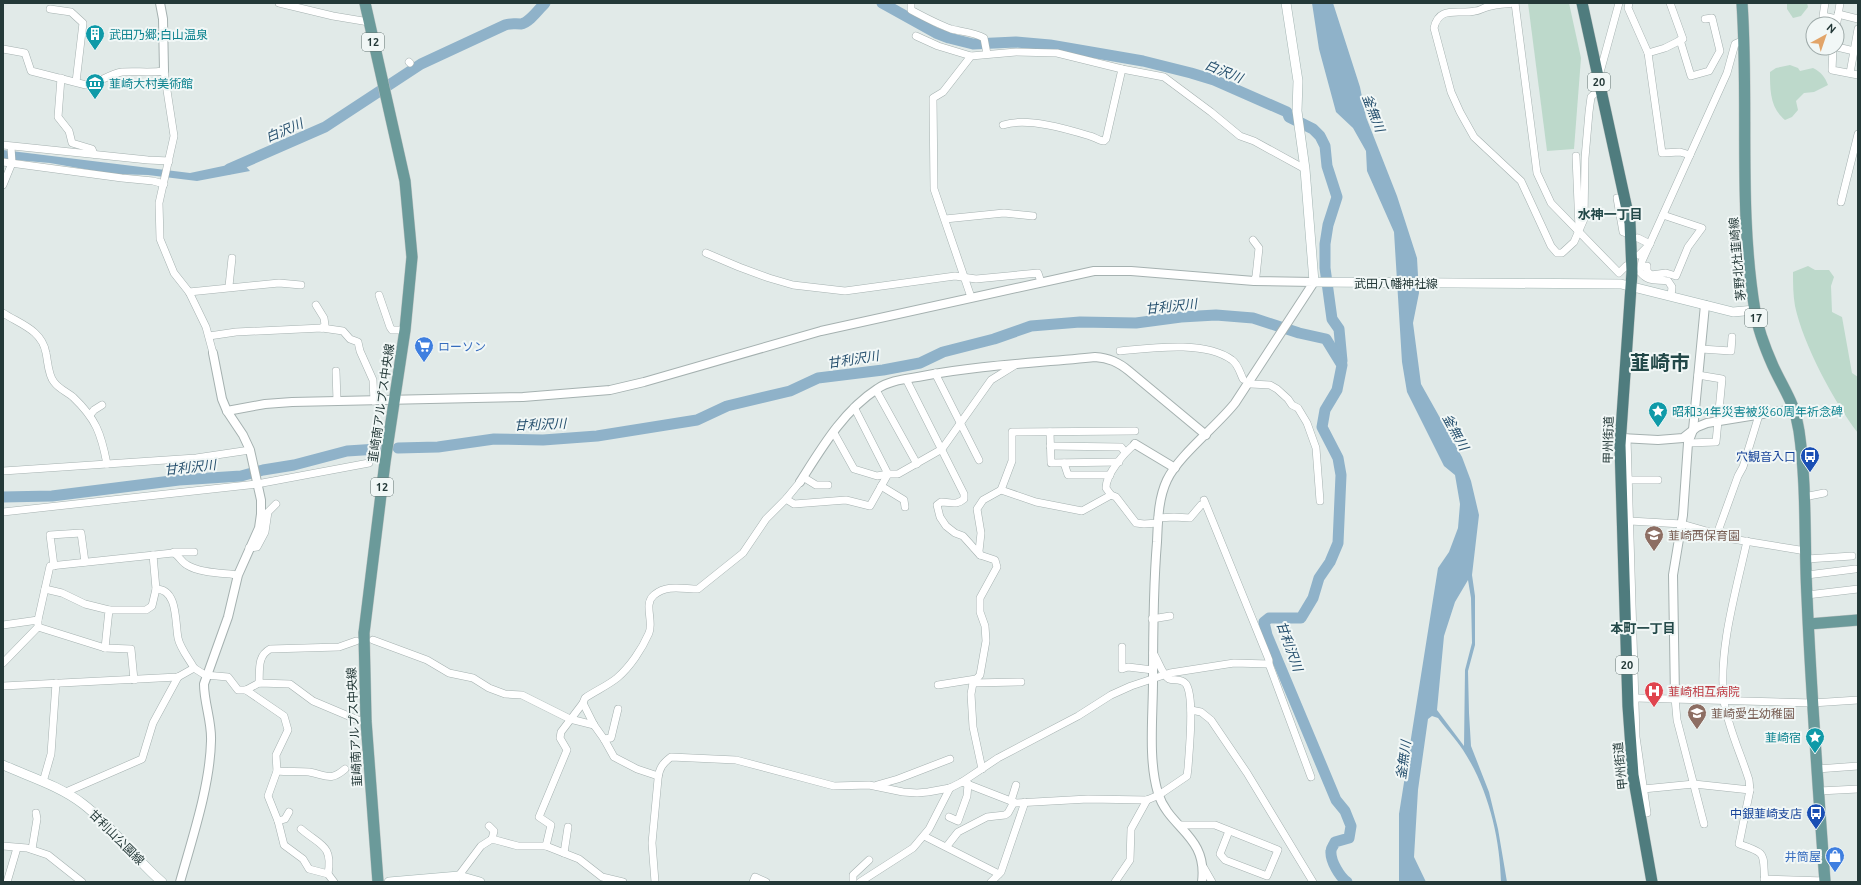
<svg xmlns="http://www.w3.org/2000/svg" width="1861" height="885" font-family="Ubuntu,'Noto Sans JP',sans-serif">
<rect width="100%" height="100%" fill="#e1eae8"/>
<!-- green -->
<g fill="#bdd9cb">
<polygon points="1528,3 1569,3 1581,58 1574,149 1547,151"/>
<polygon points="1787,3 1807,3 1808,7 1801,16 1793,18 1787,9"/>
<path d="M 1790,65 L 1798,68 L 1800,71 L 1813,68 C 1821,72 1825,77 1828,85 L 1814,92 L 1804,93 L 1796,101 L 1798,110 L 1792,117 L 1785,120 C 1770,108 1770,90 1770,72 L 1776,68 Z"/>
<path d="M 1808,266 L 1815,270 L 1829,270 L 1834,277 L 1831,286 L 1832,312 L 1842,317 L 1852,373 L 1858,377 L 1858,433 C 1834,402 1803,344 1795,306 C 1793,295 1793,283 1793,272 Z"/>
</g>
<!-- water -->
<g fill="#8fb2c9" fill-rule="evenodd">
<path d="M 1312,3 L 1333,3 L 1360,87 L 1366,117 L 1397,196 L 1417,258 L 1419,293 L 1413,323 L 1421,384 L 1462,457 L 1471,481 L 1479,515 L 1472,575 L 1475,596 L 1475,645 L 1468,671 L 1469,713 L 1471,746 L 1489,792 L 1498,829 L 1507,882 L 1501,882 C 1500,837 1488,788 1463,750 C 1456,739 1446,729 1438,718 L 1432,716 L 1428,719 L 1418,790 L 1414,857 L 1426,882 L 1399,882 L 1399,814 L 1438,568 L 1449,552 L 1458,528 L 1460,504 L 1455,475 L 1444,466 L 1407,392 L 1402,362 L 1394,232 L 1367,171 L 1366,151 L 1353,128 L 1336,112 L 1319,49 ZM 1468,580 L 1471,598 L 1472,643 L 1465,670 L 1464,746 L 1437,710 L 1444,636 L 1455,602 Z"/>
<polygon points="3,150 190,173 242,162 250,171 197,181 148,175 112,174 50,163 3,159"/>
</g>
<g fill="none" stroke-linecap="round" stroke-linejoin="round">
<!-- river -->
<g stroke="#8fb2c9" stroke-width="11">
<polyline points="882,3 936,33 949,38 973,44 1016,42 1050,45 1143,61 1191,73 1214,80 1287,112 1289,117 1313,129 1320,136 1325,146 1327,166 1337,197 1328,225 1325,244 1325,268 1332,319 1339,329 1342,361"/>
<path d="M 229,169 L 325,127 L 421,64 L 505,25 C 511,23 514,24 521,24 C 529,23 539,9 545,3"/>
<path d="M 398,448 L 438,447 L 494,439 L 543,440 L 597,436 L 697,420 L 727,406 L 790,391 L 818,378 L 883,370 L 920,363 L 943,352 L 994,339 L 1031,326 L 1080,322 L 1136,323 L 1181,317 L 1216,315 L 1253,318 L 1299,333 L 1326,339 L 1342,365 L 1337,390 L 1325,410 L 1322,427 L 1338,458 L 1341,475 L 1338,543 L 1330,562 L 1319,578 L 1313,598 L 1301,618 L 1269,618 L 1264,622 L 1267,635 L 1336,800 L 1345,811 L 1351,826 L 1349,838 L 1335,842 C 1334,845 1331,848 1331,851 C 1330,861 1340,877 1347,882"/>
<polyline points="3,497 52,496 179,480 241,476 263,470 294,465 347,451 378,449"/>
</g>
<!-- minor casing -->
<g stroke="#a5b1b0" stroke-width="8">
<g id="minor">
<polyline points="279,3 333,16 369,22"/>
<path d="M 911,3 L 911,10 C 924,17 937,24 951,29 C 962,32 974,32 984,38 L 987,54"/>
<path d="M 1515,3 C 1506,4 1496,4 1487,7 C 1483,8 1479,11 1475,11 C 1458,15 1439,5 1434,28 L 1451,92 L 1460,112 L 1474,137 L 1521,181 L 1551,246 L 1557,253 L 1562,253 L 1574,242 L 1584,219 L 1585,158 L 1589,112 L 1591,97 L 1594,94"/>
<polyline points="1515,3 1537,173 1551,203 1619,273 1626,266"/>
<polyline points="1629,3 1628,8 1648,53 1662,153 1680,152 1690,155"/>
<polyline points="1825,3 1823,16 1837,19"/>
<polyline points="50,9 71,12 83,23 76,82"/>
<polyline points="1838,14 1858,19"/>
<polyline points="1837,22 1840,3"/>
<polyline points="916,36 938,46 971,56"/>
<polyline points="1680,40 1691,76 1709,71 1720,51 1712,18 1705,19"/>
<polyline points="1837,47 1854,51"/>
<polyline points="1833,48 1832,70 1858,75"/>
<path d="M 3,49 L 25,53 L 31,71 L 86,85 C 97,84 109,74 122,72 C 136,71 150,73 164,71 L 174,136 L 159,203 L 160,239 L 174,273 L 189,292 L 206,327 L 213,353"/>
<polyline points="1648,53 1665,48 1683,39 1670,3"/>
<polyline points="409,62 410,63"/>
<polyline points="1850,73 1858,29"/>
<polyline points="1599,76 1619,3"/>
<polyline points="61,78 58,117 69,131 72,143 92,149 94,154"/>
<path d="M 1003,125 C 1027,117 1067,129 1090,136 C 1095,137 1099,141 1104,141 L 1106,139 L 1122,69"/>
<polyline points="3,145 148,160 169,161"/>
<polyline points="1576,156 1579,228"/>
<polyline points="3,162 122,178 153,181 164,184"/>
<polyline points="3,185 12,163 11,147"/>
<polyline points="1617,198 1623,232 1626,233"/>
<polyline points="1841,202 1858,134"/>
<polyline points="945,219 1004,213 1033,216"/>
<polyline points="1638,238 1650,244 1639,255"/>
<polyline points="1253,240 1259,248 1256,276 1254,281"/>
<polyline points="706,253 739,267 769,278 793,285 845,291 955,276 976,279 1038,273 1041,282"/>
<polyline points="1647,266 1647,271 1651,275 1666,273 1676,276 1688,247 1702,228 1663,215"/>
<polyline points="229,286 232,258"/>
<polyline points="189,292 279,283 301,285"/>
<polyline points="379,295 390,327 392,330 405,330"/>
<path d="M 1671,296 L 1672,287 L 1668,281 C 1656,279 1649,283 1640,272 L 1642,261 L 1727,73 L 1735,44 L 1744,40"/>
<polyline points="971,297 934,189 933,98 943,92 971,56 1016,52 1057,53 1122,69 1164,77 1211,112 1240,136 1254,141 1305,169"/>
<polyline points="316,305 324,318 325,325 322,328"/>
<path d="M 3,313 C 20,324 42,330 46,353 C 48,362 48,375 54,382 C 59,389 67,392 73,397 C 96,419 101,433 107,464"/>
<polyline points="209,336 236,332 322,328 343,331 350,339 358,342 360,351 373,380 374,401"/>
<polyline points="1701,349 1731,351 1732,337"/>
<path d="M 1120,351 C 1151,348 1205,340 1232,360 C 1238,364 1240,373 1243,379"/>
<polyline points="336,371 337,401"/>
<polyline points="935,373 979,460"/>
<path d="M 906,379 L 964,494 L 964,499 C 956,506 951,502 941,502 L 937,505 L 940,517 L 946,526 L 955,533 L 963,536 L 980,555"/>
<polyline points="1251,384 1270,385 1277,389 1288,399 1292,405 1298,408 1307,423 1316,448 1320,501"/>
<polyline points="876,390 917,464"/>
<polyline points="90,415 94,410 102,405"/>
<polyline points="1050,432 1051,463 1119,462"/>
<polyline points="834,433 854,469 877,476 888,474 898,474 942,449 991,380 1017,364"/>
<polyline points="1627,438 1636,737 1647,813"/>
<polyline points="1688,443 1716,442 1722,379 1698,375"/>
<path d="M 1135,444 C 1124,453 1106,474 1106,488 L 1111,495 L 1116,497 L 1136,523 L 1144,524 L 1158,523"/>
<polyline points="1050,446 1121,447 1125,452"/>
<polyline points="1064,463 1068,475 1110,475"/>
<polyline points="3,471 196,458 250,450"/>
<polyline points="803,477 816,485 828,485"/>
<polyline points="1628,480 1658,480"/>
<polyline points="881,486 904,500 905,507"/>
<polyline points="1001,490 1036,502 1082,511 1111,495"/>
<polyline points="1804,497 1824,493"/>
<polyline points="786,499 794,504 846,500 870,506 888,474 854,407"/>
<polyline points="1204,500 1269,660 1269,664 1311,777"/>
<polyline points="3,512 257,484 369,463"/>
<polyline points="1158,518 1174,517 1190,518 1201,505 1205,504"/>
<polyline points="1630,521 1682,524 1717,534 1720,537 1806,551"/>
<polyline points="1717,534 1738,476 1743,467 1759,415"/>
<path d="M 1747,541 C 1736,591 1718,650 1724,701 C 1728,728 1741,754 1749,780 L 1750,790 L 1739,844 C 1769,854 1762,853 1765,882"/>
<polyline points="249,548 257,547 265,532 268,512 276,504"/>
<polyline points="174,552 194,552"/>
<path d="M 153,555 L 156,589 C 178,589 175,622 178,638 C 180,648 189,659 194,668"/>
<polyline points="1807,559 1852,556"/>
<polyline points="54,566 50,535 81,533 85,562"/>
<polyline points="1807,575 1855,569"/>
<polyline points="45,589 62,593 85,604 109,610 105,648"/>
<polyline points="1807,595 1858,589"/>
<polyline points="109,610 146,610 152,606 156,589"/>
<polyline points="1152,619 1170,616"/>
<path d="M 38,620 L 50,566 L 173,553 C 179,555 181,562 187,565 C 200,573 222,573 238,575"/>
<polyline points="3,625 38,620 38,627 3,663"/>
<polyline points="38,627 105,648 131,649 134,680"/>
<polyline points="373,640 427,660 449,673 473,678 489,688 505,694 522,695 570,719 594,725"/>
<polyline points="1122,647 1122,669 1128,667 1153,670"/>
<path d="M 259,683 C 260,670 257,656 270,649 L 339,647 L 356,641"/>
<polyline points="973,683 1021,682"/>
<polyline points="938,685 976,679"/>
<polyline points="3,686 178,677 194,668 205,675 228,677 238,690 246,690 259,683 290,684 313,701 358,720 366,721"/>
<polyline points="246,690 284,716 288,730 276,755 277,771 268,796 278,821 284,845 303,859 309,869 328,874 334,882"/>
<polyline points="1636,698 1812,703 1858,700"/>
<polyline points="1675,698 1677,720 1704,824"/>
<polyline points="1191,710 1201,712 1211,720 1247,773 1313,882"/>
<polyline points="604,739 611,738 618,709"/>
<polyline points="982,769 973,727 971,694 973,683 980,675 986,641 985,626 980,612 980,598 997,567 995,560 980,555 979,551 981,533 977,509 983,500 1001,490 1012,461 1012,432 1135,431"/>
<polyline points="1817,769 1858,766"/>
<path d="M 277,771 C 288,772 299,771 309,772 C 326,775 330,782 345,769"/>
<path d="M 658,776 L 637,769 L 614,757 L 604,739 L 594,725 L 583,703 L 585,698 C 595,691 607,686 617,678 C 630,667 642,649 649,633 C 654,621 643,604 654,595 C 667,584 683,589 698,589 L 743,553 L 766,519 L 786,499 L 800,482"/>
<polyline points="43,782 51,754 56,683"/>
<path d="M 962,782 L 1016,803 L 1088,799 L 1147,800 L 1159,795 L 1187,776 L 1188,768 C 1189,751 1195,697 1186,684 C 1181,678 1174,681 1169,679 C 1162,675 1158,659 1153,653"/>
<polyline points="877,785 898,779 950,759"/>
<polyline points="1643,789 1694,784 1750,790"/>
<polyline points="1819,791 1858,789"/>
<polyline points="66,792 142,759 153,723 178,677"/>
<polyline points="1011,801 1016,785"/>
<polyline points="949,817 958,821 967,796 968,784"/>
<polyline points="278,821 285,819 289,812"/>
<polyline points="1180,825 1215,825 1278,850 1267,876 1225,860 1220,854 1229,831"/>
<polyline points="489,826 494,831 492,839"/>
<path d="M 301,829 C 321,846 333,845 328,874"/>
<polyline points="924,836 999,874"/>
<polyline points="3,846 27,848 48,855 82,882"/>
<polyline points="546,846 551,825 539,817 567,750 560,738 561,732 583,703"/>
<polyline points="947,846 958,832 987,817 1005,815 1008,813 1014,802"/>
<polyline points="32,849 37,819 36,813"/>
<polyline points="564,853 568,827"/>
<polyline points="1204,868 1212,882"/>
<polyline points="1764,879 1825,881"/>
<polyline points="7,882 17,848"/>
<polyline points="454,882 481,846 492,839 518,846 546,846 579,859 602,877 623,882"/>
<path d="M 655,882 L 652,843 L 658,779 C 659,768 663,763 671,757 L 736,760 L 834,786 L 869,785 L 903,792 L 917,793 L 928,792 L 950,788 L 962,782 L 998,758 L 1078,716 L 1111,695 L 1131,686 L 1170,673 L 1234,663 L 1269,664"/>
<polyline points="753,882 755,877 766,882"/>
<polyline points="853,882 853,875 869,860"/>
<polyline points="860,882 913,848 929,829 950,788"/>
<polyline points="991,882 1001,872 1025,802"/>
<polyline points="1115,882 1130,860 1131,829 1147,800"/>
</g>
</g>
<!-- tertiary casing -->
<g stroke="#a5b1b0" stroke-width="10">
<g id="tertiary">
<polyline points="160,3 163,19 164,71"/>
<path d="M 227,411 L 265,404 L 292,402 L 523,397 L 610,390 L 644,382 L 821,331 L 1094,271 L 1131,271 L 1254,281 L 1314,282 L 1235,403 C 1217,426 1179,455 1167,480 C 1158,499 1158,521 1157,542 C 1153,589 1153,635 1153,681 C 1153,716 1148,760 1158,793 C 1169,829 1208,835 1202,882"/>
<polyline points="1621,438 1658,440 1683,438 1697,427 1707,423 1793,409"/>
<polyline points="1135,444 1175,468"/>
<path d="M 800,482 C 821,449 843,411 877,389 C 890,380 907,379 923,376 C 980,365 1038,363 1095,357 C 1109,358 1118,362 1129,371 L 1206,435"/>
<polyline points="1675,698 1673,575 1683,515 1688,443 1693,430 1705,305"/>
<path d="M 180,882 C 192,839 210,786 211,741 C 212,722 204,703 204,684 L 228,617 L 238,575 L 259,528 L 261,514 L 261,500 L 250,450 L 243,435 L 227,411 L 222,399 L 213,353"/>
</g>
</g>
<!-- secondary casing -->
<g stroke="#a2b4b2" stroke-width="10">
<g id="secondary">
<polyline points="1286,3 1298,81 1297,111 1305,169 1314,282 1621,284 1733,312 1755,310"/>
<path d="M 3,765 C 30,777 60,786 83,804 C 113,827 134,858 162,882"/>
<polyline points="389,882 459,876 480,882"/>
</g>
</g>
<!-- primary casing -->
<g stroke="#bdc4c3" stroke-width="12">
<g id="primary">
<polyline points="365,3 405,181 412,257 405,330 385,462 364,633 366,721 378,882"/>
<path d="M 1742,3 C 1749,106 1738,209 1755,311 C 1758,330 1765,348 1773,366 C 1784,390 1795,403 1799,431 C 1807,486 1804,542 1807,597 C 1811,692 1818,787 1825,882"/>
<polyline points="1809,624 1858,620"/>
</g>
</g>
<!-- trunk casing -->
<g stroke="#bdc4c3" stroke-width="12">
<polyline id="trunk" points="1582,3 1630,223 1632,272 1620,445 1628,706 1633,775 1652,882"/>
</g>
<!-- minor -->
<use href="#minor" stroke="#fff" stroke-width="7"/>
<!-- tertiary -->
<use href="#tertiary" stroke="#fff" stroke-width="8"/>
<!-- secondary -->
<use href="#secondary" stroke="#fff" stroke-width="9"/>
<!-- primary -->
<use href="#primary" stroke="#6b9a9a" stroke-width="11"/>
<!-- trunk -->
<use href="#trunk" stroke="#4f7c7e" stroke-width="11"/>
</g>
<!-- icons -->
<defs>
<g id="building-pin" transform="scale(1)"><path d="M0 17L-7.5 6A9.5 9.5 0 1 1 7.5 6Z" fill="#0f9aa8" stroke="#f1f7f6"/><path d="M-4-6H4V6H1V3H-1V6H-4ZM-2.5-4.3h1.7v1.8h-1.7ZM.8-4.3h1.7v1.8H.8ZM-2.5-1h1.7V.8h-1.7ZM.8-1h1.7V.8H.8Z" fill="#fff"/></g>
<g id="museum-pin" transform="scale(1)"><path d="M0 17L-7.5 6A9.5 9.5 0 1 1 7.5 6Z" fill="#0f9aa8" stroke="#f1f7f6"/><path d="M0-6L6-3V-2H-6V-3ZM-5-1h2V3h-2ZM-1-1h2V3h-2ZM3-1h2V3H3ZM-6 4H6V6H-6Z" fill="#fff"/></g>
<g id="supermarket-pin" transform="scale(1)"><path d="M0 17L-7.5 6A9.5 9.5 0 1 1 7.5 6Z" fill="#3f7fe0" stroke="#f1f7f6"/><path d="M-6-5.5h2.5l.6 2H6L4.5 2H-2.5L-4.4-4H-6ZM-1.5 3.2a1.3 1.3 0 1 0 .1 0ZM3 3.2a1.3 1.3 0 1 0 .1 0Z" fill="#fff"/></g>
<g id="sight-pin" transform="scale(1)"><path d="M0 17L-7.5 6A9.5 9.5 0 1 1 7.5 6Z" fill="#0f9aa8" stroke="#f1f7f6"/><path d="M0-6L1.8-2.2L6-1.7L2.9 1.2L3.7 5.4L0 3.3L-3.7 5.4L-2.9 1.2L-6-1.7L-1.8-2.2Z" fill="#fff"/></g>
<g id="bus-pin" transform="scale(1)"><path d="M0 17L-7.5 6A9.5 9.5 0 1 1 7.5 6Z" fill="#1a4fb4" stroke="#f1f7f6"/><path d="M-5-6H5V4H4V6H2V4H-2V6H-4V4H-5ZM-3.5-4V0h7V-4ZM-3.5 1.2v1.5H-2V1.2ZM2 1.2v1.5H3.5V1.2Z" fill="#fff"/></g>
<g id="school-pin" transform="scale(1)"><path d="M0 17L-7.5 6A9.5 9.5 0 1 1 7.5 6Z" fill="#8d6e63" stroke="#f1f7f6"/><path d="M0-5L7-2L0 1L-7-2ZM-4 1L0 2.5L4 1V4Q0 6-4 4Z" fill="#fff"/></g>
<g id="hospital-pin" transform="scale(1)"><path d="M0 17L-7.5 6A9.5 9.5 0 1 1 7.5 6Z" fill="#e0444e" stroke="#f1f7f6"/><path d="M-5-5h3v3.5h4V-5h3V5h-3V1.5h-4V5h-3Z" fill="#fff"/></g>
<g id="shop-pin" transform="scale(1)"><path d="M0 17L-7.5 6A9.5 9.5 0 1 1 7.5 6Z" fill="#3f7fe0" stroke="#f1f7f6"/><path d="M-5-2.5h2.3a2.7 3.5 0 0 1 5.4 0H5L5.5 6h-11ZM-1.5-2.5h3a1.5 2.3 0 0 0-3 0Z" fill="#fff"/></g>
</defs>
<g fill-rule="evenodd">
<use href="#building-pin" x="95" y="34"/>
<use href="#museum-pin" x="95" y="83"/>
<use href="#supermarket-pin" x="424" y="346"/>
<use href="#sight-pin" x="1658" y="411"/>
<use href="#bus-pin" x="1810" y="456"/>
<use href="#school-pin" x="1654" y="535"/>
<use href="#hospital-pin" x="1654" y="691"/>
<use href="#school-pin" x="1697" y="713"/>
<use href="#sight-pin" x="1815" y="737"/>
<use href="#bus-pin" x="1816" y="813"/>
<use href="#shop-pin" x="1835" y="856"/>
</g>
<g text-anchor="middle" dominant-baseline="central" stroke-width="4" stroke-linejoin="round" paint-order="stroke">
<!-- shield labels -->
<g fill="#f1f7f6" stroke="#627271" stroke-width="1">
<rect x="362" y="33" width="22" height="18" rx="3"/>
<rect x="1588" y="73" width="22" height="18" rx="3"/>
<rect x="1745" y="309" width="22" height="18" rx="3"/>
<rect x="371" y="478" width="22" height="18" rx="3"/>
<rect x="1616" y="656" width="22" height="18" rx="3"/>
</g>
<g font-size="11" font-weight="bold" fill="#243938">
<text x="373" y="42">12</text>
<text x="1599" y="82">20</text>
<text x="1756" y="318">17</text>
<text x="382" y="487">12</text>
<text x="1627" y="665">20</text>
</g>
<!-- culture labels -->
<g font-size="12" fill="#0d838f" stroke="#f1f7f6" text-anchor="start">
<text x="109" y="34">武田乃郷;白山温泉</text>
<text x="109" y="83">韮崎大村美術館</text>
<text x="1672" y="411">昭和34年災害被災60周年祈念碑</text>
<text x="1801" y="737" text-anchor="end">韮崎宿</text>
</g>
<!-- street labels -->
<g font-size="12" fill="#243938" stroke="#f1f7f6">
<text transform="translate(1737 259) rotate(-95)">茅野北杜韮崎線</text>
<text x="1396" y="283">武田八幡神社線</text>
<text transform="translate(381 403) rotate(-82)">韮崎南アルプス中央線</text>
<text transform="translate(1608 440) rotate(-89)">甲州街道</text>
<text transform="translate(354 727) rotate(-93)">韮崎南アルプス中央線</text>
<text transform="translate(1620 766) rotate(-96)">甲州街道</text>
<text transform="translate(117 837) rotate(45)">甘利山公園線</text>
</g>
<!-- shop labels -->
<g font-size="12" fill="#366cbe" stroke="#f1f7f6" text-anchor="start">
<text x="438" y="346">ローソン</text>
<text x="1821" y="856" text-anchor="end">井筒屋</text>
</g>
<!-- transit labels -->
<g font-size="12" fill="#164399" stroke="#f1f7f6" text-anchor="end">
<text x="1796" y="456">穴観音入口</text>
<text x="1802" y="813">中銀韮崎支店</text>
</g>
<!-- education labels -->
<g font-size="12" fill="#785e54" stroke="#f1f7f6" text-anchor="start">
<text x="1668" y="535">韮崎西保育園</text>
<text x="1711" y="713">韮崎愛生幼稚園</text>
</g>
<!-- health labels -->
<g font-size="12" fill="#be3a42" stroke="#f1f7f6" text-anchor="start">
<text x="1668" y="691">韮崎相互病院</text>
</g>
<!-- water labels -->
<g font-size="13" font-style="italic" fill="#254f6d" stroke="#f1f7f6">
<text transform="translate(1224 71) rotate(22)">白沢川</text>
<text transform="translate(1374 113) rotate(69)">釜無川</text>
<text transform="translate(284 130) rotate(-23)">白沢川</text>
<text transform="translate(1171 306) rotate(-6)">甘利沢川</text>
<text transform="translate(853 359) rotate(-9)">甘利沢川</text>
<text transform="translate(540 424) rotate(-2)">甘利沢川</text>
<text transform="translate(1456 432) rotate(61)">釜無川</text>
<text transform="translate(190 467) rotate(-6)">甘利沢川</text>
<text transform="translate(1290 646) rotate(70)">甘利沢川</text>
<text transform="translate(1403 760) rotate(-82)">釜無川</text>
</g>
<!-- neighbourhood labels -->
<g font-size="13" font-weight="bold" fill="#224848" stroke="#f1f7f6">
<text x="1610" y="214">水神一丁目</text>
<text x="1643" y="628">本町一丁目</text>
</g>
<!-- town labels -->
<g font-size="20" font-weight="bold" fill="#224848" stroke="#f1f7f6">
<text x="1660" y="362">韮崎市</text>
</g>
</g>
<!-- border -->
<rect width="1861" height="885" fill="none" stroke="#243938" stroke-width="8"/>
<!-- north arrow -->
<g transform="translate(1825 36) rotate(40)"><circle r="19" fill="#f1f7f6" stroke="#9fabaa"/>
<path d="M0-3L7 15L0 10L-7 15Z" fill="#e2a468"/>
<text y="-6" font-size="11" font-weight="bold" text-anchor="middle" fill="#243938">N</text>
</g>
</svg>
